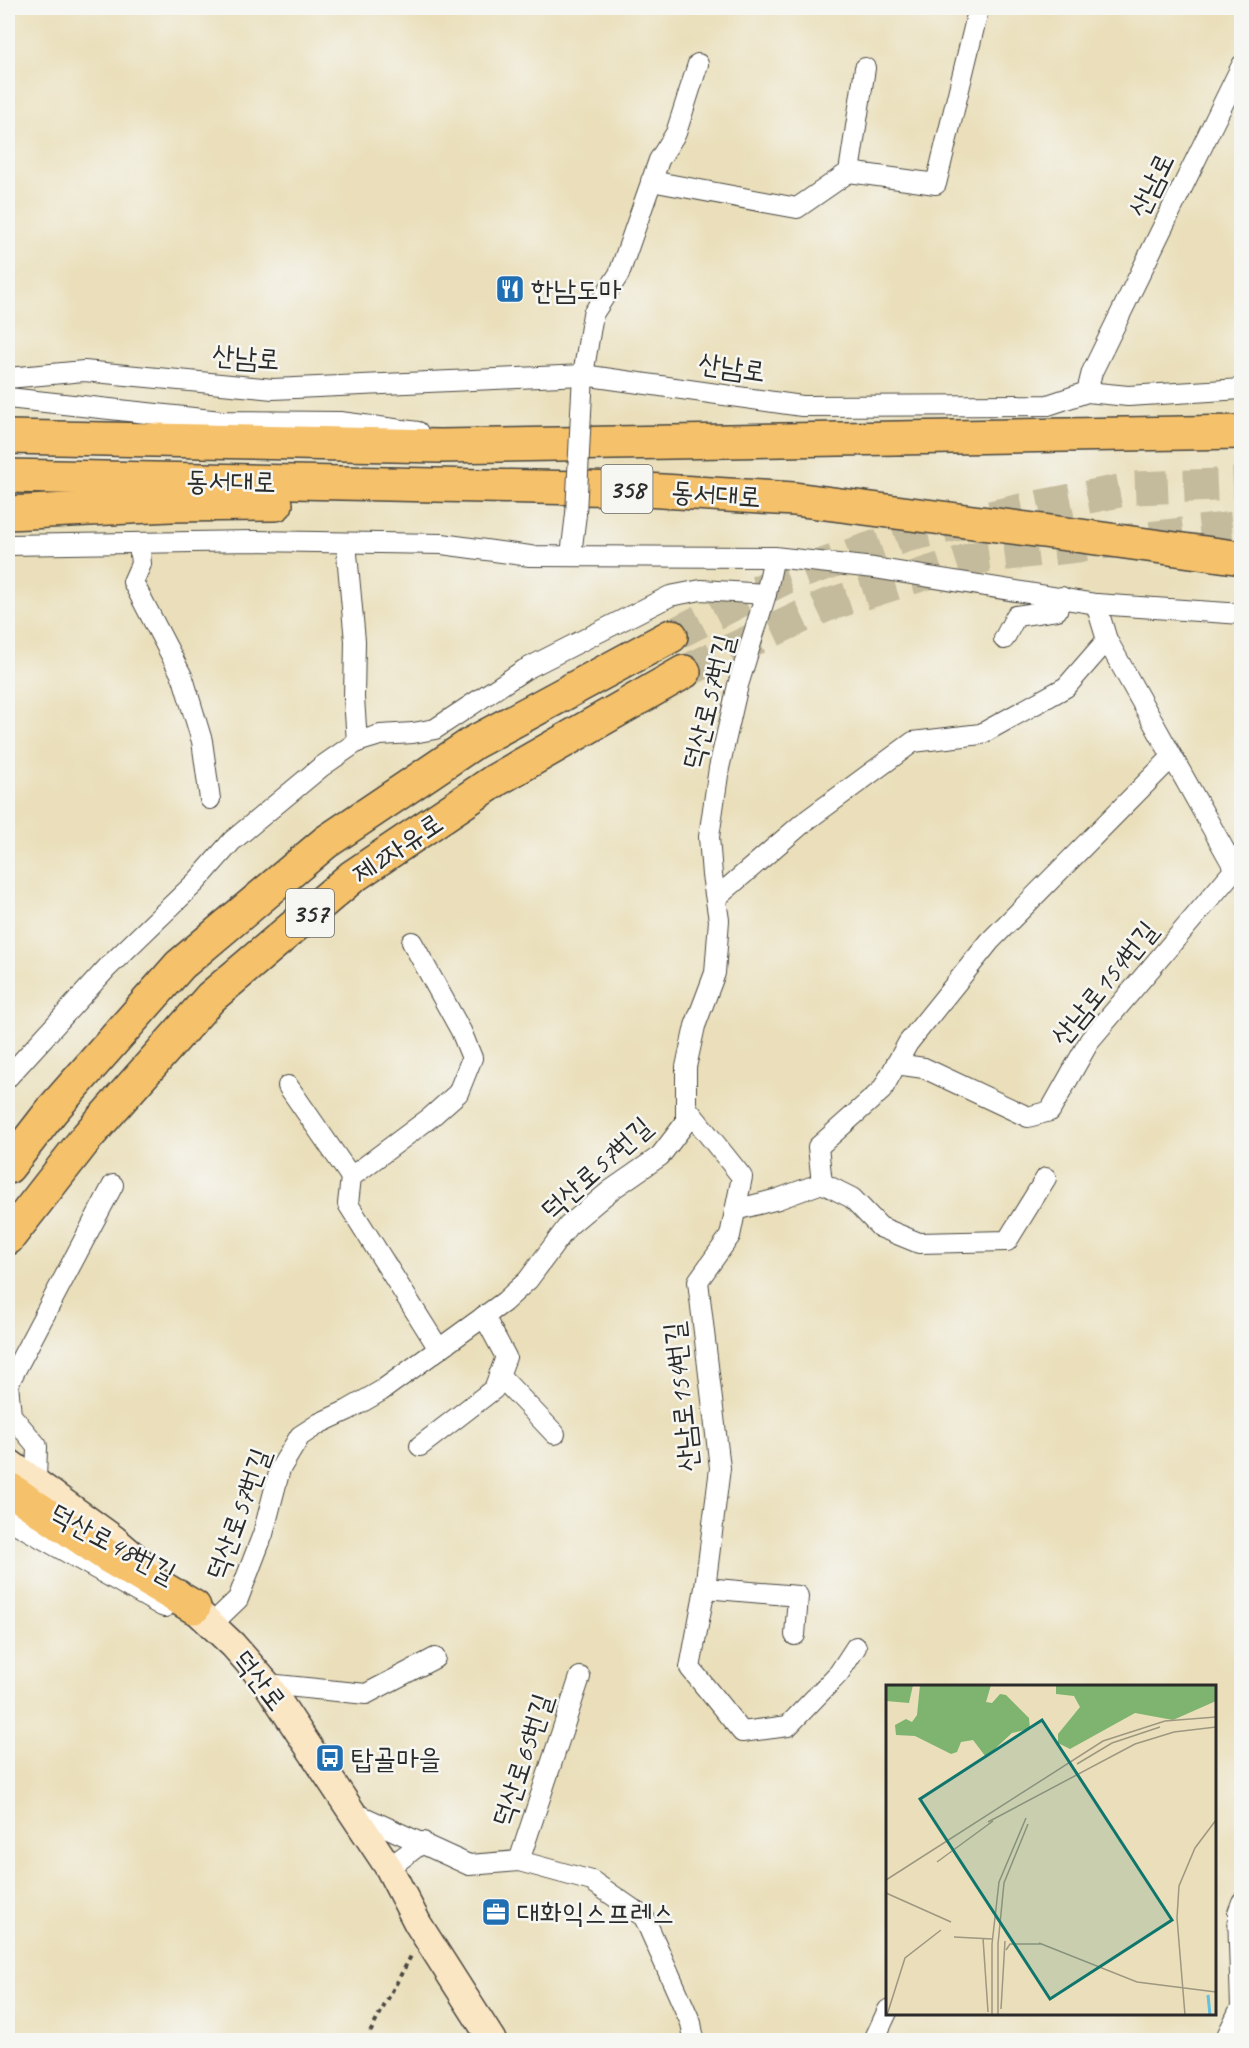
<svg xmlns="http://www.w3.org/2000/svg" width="1249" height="2048" font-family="Caveat,'Poor Story',sans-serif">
<rect width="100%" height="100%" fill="#f6f6f2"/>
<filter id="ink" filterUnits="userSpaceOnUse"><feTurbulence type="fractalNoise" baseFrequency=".0167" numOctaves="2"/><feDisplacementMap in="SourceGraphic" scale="12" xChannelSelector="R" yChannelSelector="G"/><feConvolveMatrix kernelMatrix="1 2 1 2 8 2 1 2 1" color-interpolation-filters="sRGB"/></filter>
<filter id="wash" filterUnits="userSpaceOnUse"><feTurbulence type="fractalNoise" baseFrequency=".008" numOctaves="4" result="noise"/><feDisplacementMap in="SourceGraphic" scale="24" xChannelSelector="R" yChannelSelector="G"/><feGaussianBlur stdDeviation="1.35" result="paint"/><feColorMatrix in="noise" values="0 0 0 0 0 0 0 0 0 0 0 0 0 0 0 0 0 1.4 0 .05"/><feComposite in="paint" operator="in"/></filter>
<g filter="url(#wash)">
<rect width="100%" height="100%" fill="#eadfba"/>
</g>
<g filter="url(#ink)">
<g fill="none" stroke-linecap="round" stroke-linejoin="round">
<!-- highway-tunnel -->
<g stroke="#c4bb9d" stroke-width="33" stroke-dasharray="33 16" stroke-linecap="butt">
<polyline points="671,636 785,578 906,536 1021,510 1135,488 1242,484"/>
<polyline points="684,672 825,606 974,558 1242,527"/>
</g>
<!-- street casing -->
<g stroke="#484640" stroke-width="22">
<g id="street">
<polyline points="849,172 936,184 978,11"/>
<polyline points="651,181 797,208 849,172 865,68"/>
<polyline points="8,378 84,371 273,389 583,375 802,406 1048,405 1087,392 1128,396 1242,389"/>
<polyline points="1087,392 1092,372 1242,65"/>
<polyline points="8,398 221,421 340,422 418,432"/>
<polyline points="581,412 583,375 593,314 619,274 659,160 676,133 698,64"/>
<polyline points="139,543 141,564 133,582 183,678 202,741 210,799"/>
<polyline points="346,543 355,641 354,698 357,742"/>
<polyline points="8,545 253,541 442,544 530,556 774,557 874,568 1096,604 1242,614"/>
<polyline points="571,555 576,514"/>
<polyline points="1004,639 1016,616 1057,610 1062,597"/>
<polyline points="716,898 803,823 913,742 981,734 1066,687 1107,640"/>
<polyline points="412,942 461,1031 472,1058 458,1093 431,1117 351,1177 348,1204 439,1349"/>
<polyline points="896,1064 924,1068 1028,1117 1050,1111 1090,1040 1235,869 1107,640 1096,604"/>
<polyline points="8,1077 107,968 197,881 232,841 321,767 357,742 380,735 413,733 435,729 524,670 670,596 701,590 766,594"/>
<polyline points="288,1086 351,1177"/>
<polyline points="686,1107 742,1177 730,1236 698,1281 720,1468 705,1588 690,1668 742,1732 788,1726 839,1673 856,1647"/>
<polyline points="822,1183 852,1198 880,1227 919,1243 1007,1241 1046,1178"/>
<polyline points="735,1210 778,1199 822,1183 818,1147 882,1090 908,1043 990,941 1172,757"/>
<polyline points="499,1375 555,1434"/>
<polyline points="420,1446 494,1389 506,1357 484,1316"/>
<polyline points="36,1482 37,1446 11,1415 8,1384 113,1185"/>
<polyline points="8,1519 162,1606 165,1607"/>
<polyline points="705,1588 798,1596 795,1635"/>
<polyline points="212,1624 238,1599 263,1534 280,1469 300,1436 320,1423 348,1410 381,1391 504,1302 528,1280 568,1226 611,1190 660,1156 686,1122 686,1067 695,1026 715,973 719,920 712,875 709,837 719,768 738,685 766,594 774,557"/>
<polyline points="267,1684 366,1694 435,1658"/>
<polyline points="353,1812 469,1865 519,1861 592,1881 644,1917 691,2023 694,2040"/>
<polyline points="519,1861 580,1677"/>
<polyline points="389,1868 423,1842"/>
<polyline points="874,2040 888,2010"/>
<polyline points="1225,2040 1241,2007 1238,1913 1242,1902"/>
</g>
</g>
<!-- secondary casing -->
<g stroke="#484640" stroke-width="30">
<g id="secondary">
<polyline points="8,1462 114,1539 148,1568"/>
<polyline points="179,1594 233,1645 267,1684 389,1868 418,1924 492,2040"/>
</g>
</g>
<!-- highway casing -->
<g stroke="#484640" stroke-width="36">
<g id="highway">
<polyline points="8,437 440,446 1242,432"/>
<polyline points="8,476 629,489 794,499 1074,535 1242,558"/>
<polyline points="8,513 171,505 276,504"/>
<polyline points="8,1167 53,1109 180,965 326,842 473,743 671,636"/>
<polyline points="8,1238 87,1137 211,997 352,877 496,780 684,672"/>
<polyline points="8,1488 106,1555 194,1607"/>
</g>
</g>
<!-- path -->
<polyline stroke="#484640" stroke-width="4" stroke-dasharray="4.5 4.5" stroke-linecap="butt" points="366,2040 412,1954"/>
<!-- street -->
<use href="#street" stroke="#fff" stroke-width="20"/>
<!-- secondary -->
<use href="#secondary" stroke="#fbe6c4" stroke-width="27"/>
<!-- highway -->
<use href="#highway" stroke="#f5c16b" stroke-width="33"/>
<!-- street-bridge casing -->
<g stroke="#484640" stroke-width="22" stroke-linecap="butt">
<polyline id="street-bridge" points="576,514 581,412"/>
</g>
<!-- street-bridge -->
<use href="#street-bridge" stroke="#fff" stroke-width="20"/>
</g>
</g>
<!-- icons -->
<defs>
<g id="restaurant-square" transform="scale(1.5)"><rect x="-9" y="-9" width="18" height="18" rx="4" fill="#1f6fb2" stroke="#f6f6f2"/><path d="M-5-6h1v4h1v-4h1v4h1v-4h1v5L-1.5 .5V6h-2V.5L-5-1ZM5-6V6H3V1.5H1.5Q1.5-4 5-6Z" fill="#fff"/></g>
<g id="bus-square" transform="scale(1.5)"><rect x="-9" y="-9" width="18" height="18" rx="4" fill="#1f6fb2" stroke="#f6f6f2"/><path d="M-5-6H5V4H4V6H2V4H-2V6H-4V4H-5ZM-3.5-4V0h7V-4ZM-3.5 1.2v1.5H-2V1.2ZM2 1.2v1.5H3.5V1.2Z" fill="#fff"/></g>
<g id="office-square" transform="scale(1.5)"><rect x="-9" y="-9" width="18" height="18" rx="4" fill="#1f6fb2" stroke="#f6f6f2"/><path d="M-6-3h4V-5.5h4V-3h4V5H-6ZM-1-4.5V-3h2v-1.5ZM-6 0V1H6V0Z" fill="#fff"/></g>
</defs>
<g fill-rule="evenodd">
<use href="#restaurant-square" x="510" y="289"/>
<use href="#bus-square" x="330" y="1758"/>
<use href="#office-square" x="496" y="1912"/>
</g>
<g text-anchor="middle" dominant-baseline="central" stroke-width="5" stroke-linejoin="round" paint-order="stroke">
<!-- shield labels -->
<g fill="#f6f6f2" stroke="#686867" stroke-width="1.5">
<rect x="601.5" y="465" width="51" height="48" rx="4.5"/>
<rect x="286" y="889" width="48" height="48" rx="4.5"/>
</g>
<g font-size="27" font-weight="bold" fill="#2b2b2b">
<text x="627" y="489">358</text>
<text x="310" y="913">357</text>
</g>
<!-- street labels -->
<g font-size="28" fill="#2b2b2b" stroke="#f6f6f2">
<text transform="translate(1151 185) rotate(-64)">산남로</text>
<text transform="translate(246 357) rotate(4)">산남로</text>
<text transform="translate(732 367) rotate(8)">산남로</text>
<text transform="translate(231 481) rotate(1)">동서대로</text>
<text transform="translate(716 494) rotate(4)">동서대로</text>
<text transform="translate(708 702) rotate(-76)">덕산로57번길</text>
<text transform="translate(397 848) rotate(-34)">제2자유로</text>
<text transform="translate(1104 983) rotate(-51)">산남로154번길</text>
<text transform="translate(596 1168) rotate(-42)">덕산로57번길</text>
<text transform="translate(681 1397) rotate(-96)">산남로154번길</text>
<text transform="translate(238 1514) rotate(-70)">덕산로57번길</text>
<text transform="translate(113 1543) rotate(28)">덕산로48번길</text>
<text transform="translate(260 1680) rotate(52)">덕산로</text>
<text transform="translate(522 1760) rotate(-72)">덕산로65번길</text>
</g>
<!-- poi labels -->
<g font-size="28" fill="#2b2b2b" stroke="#f6f6f2" text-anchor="start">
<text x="531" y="289">한남도마</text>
<text x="351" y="1758">탑골마을</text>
<text x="517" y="1912">대화익스프레스</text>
</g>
</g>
<!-- overview -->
<g transform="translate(886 1685)">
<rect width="330" height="330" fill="#eadfba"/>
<path d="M 0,0 L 27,0 L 23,18 L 0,16 ZM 34,0 L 105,0 L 100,17 L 106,18 L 114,9 L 120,10 L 143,33 L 144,44 L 126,48 L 100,72 L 87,55 L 75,57 L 71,67 L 65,69 L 29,51 L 10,50 L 9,40 L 20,34 L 26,37 L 31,30 ZM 170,0 L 330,0 L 330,16 L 287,35 L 249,28 L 184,64 L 172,58 L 172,49 L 194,22 L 188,11 L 170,9 Z" fill="#7eb470"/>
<path fill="none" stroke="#62c1e0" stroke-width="3" d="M 322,310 L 324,330"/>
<path fill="none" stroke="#9e9781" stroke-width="1.5" d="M 191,79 L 226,58 L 274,42M 102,137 L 249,59 L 288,47 L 330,42M 51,177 L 107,136M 0,195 L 217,56 L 279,36 L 330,32M 0,208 L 65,237M 68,252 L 107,254M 97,253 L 102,327M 153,258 L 251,297 L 330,307M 120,265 L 124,259 L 155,259M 115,324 L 119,256M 1,330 L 19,273 L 55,245M 106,330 L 106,259 L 113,197 L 140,133M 112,330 L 112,259 L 118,198 L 142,139M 299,330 L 291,233 L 293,201 L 309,163 L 330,135"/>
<path fill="#0f766e" fill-opacity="0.15" stroke="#0f766e" stroke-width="3" d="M 156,35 L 286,235 L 164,314 L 34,114 Z"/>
<rect width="330" height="330" fill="none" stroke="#2b2b2b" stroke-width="3"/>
</g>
<!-- margin -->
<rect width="1249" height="2048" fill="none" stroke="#f6f6f2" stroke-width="30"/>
</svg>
